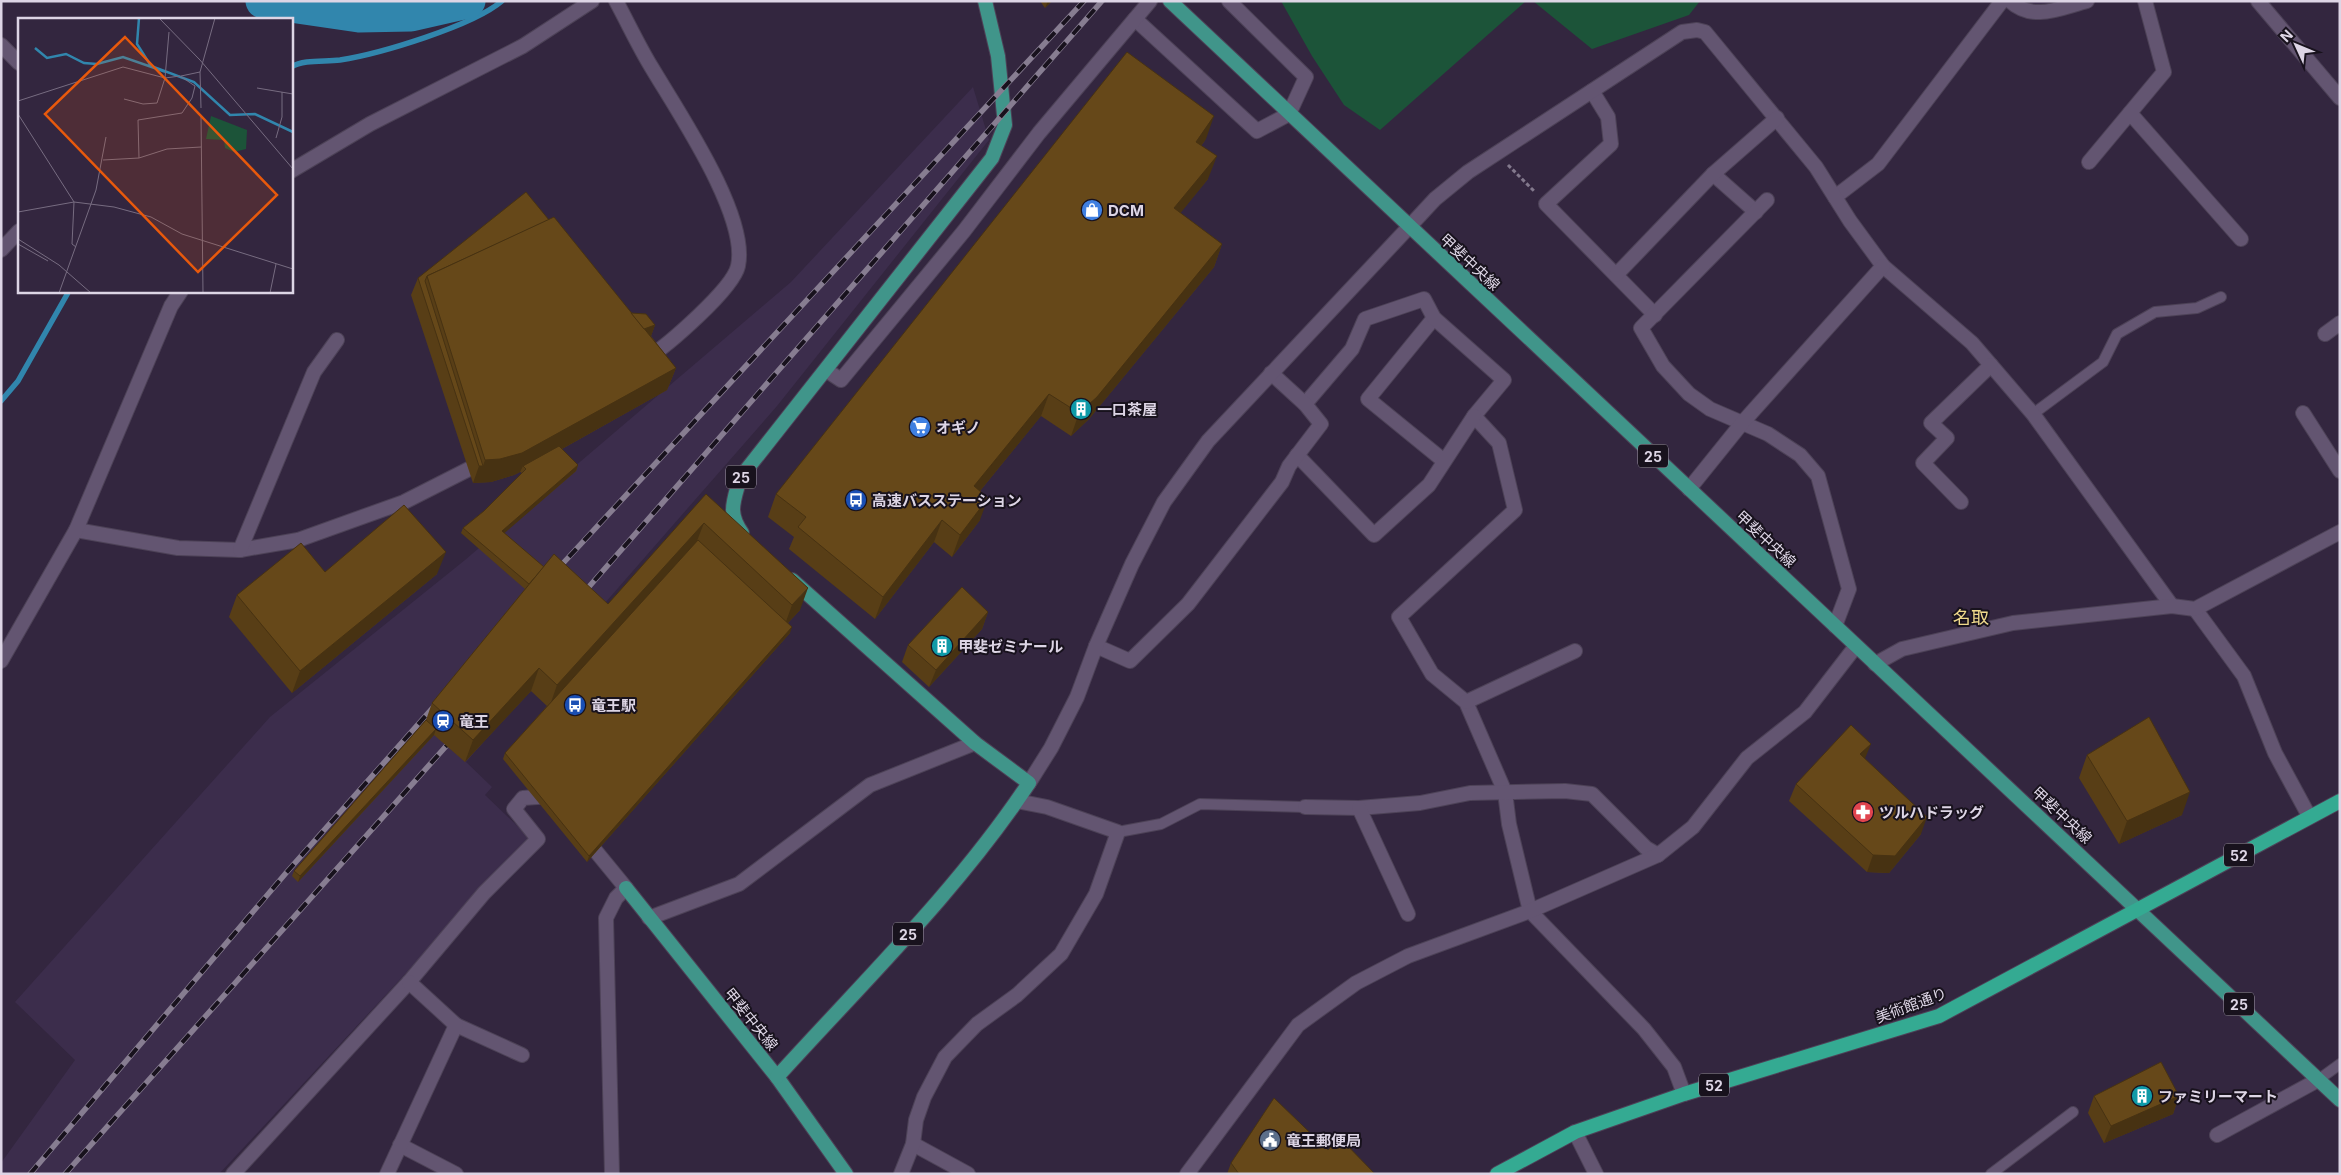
<svg xmlns="http://www.w3.org/2000/svg" width="2341" height="1175" font-family="Inter,'Noto Sans JP',sans-serif">
<rect width="100%" height="100%" fill="#33263f"/>
<!-- built -->
<g fill="#3c2d4c">
<polygon points="2023,1 2061,1 2026,11"/>
<polygon points="973,87 989,140 777,406 466,762 492,787 485,795 531,839 219,1174 1,1174 1,1163 75,1060 15,1002 270,717 465,560 791,282"/>
</g>
<!-- green -->
<g fill="#1c5439">
<polygon points="1281,1 1526,1 1380,130 1344,105 1312,56"/>
<polygon points="1533,1 1700,1 1689,15 1592,49"/>
</g>
<g fill="none" stroke-linecap="round" stroke-linejoin="round">
<!-- stream -->
<g stroke="#3186ad" stroke-width="5.5">
<path d="M 291,67 C 305,59 324,62 340,60 C 379,54 473,26 502,1"/>
<polyline points="1,401 18,381 69,291"/>
</g>
<!-- river -->
<polyline stroke="#3186ad" stroke-width="35" points="263,1 359,15 411,14 468,1"/>
<!-- service casing -->
<g stroke="#4d4257" stroke-width="12">
<g id="service">
<polyline points="2033,414 2103,362 2117,334 2155,312 2197,308 2221,297"/>
<polyline points="1118,832 1161,824 1200,804 1305,807"/>
<polyline points="2318,1080 2340,1064"/>
<polyline points="1991,1174 2073,1112"/>
</g>
</g>
<!-- minor casing -->
<g stroke="#4d4257" stroke-width="16">
<g id="minor">
<path d="M 2010,1 C 2033,22 2060,8 2087,1"/>
<polyline points="2258,1 2340,98"/>
<polyline points="1135,19 1257,131 1289,114 1306,77 1229,1"/>
<polyline points="1,45 19,63"/>
<polyline points="1592,91 1608,117 1611,144 1546,204 1655,315"/>
<polyline points="2130,113 2241,239"/>
<polyline points="2089,162 2164,72 2145,1"/>
<polyline points="1713,174 1756,212"/>
<polyline points="1835,197 1878,164 2002,1"/>
<polyline points="1767,200 1641,328 1663,366 1689,394 1710,409 1768,434 1800,455 1818,476 1849,589 1835,626"/>
<polyline points="1409,227 1435,199 1468,172 1682,32 1697,30 1705,32 1816,167 1850,221 1883,266 1972,343 2033,414 2172,606"/>
<polyline points="1,250 19,231"/>
<polyline points="1616,275 1713,174 1777,118"/>
<polyline points="1434,318 1368,399 1444,461"/>
<polyline points="2325,334 2340,323"/>
<polyline points="826,370 841,380 964,231 1039,133 1150,1"/>
<polyline points="1305,404 1352,349 1365,319 1424,299 1434,318 1504,380 1474,416 1499,443 1515,510 1399,617 1432,674 1466,702 1505,792 1509,824 1530,911 1644,1029 1674,1067 1684,1094"/>
<polyline points="2303,413 2340,471"/>
<polyline points="1297,455 1374,535 1429,485 1474,416"/>
<polyline points="1689,489 1743,422 1883,266"/>
<polyline points="1961,502 1923,463 1947,438 1931,423 1991,365"/>
<polyline points="76,530 178,548 240,550 298,540 404,502 469,469"/>
<polyline points="240,550 314,372 337,340"/>
<polyline points="2195,609 2244,676 2275,753 2309,816"/>
<polyline points="1096,646 1130,661 1188,604 1282,482 1289,466 1321,424 1305,404 1271,373"/>
<polyline points="1875,664 1902,649 2013,623 2172,606 2195,609 2340,532"/>
<polyline points="1466,702 1575,651"/>
<polyline points="1305,807 1359,808 1420,803 1470,793 1565,791 1592,794 1646,848 1658,855"/>
<polyline points="1359,808 1408,914"/>
<polyline points="585,838 626,888 616,898 606,918 612,1174"/>
<polyline points="649,918 739,884 870,785 975,743"/>
<polyline points="456,1025 522,1055"/>
<polyline points="1575,1132 1596,1174"/>
<polyline points="2217,1135 2318,1080"/>
<polyline points="913,1144 968,1174"/>
<polyline points="400,1145 456,1174"/>
<polyline points="233,1174 409,982 484,893 538,839 514,809 523,798 551,796"/>
<polyline points="387,1174 456,1025 409,982"/>
<polyline points="901,1174 913,1144 916,1120 924,1097 945,1057 977,1024 1017,995 1061,954 1096,894 1118,832 1047,807 1017,801"/>
<polyline points="1187,1174 1298,1025 1356,983 1408,956 1530,911 1658,855 1693,827 1747,758 1805,712 1856,646"/>
</g>
</g>
<!-- tertiary casing -->
<g stroke="#4d4257" stroke-width="16">
<g id="tertiary">
<path d="M 616,1 C 628,23 639,47 652,68 C 678,112 749,216 738,266 C 733,289 667,346 646,359"/>
<polyline points="291,171 370,124 523,46 592,1"/>
<polyline points="1,661 76,530 171,306 181,291"/>
<polyline points="1029,783 1051,748 1077,697 1096,646 1132,564 1164,502 1208,441 1409,227"/>
</g>
</g>
<!-- primary casing -->
<g stroke="#4d4257" stroke-width="16">
<g id="primary">
<polyline points="1170,1 2340,1100"/>
<path d="M 742,533 C 727,512 734,501 740,478 L 992,158 L 1005,125 L 998,56 L 985,1"/>
<polyline points="626,888 777,1077 846,1174"/>
<path d="M 777,1077 C 863,982 958,890 1029,783 L 975,743 L 792,580"/>
</g>
</g>
<!-- trunk casing -->
<g stroke="#4d4257" stroke-width="16">
<polyline id="trunk" points="1497,1174 1575,1132 1684,1094 1939,1016 2340,801"/>
</g>
<!-- path -->
<polyline stroke="#83798d" stroke-width="3" stroke-dasharray="4 2.5" stroke-linecap="butt" points="1508,165 1535,192"/>
<!-- service -->
<use href="#service" stroke="#635571" stroke-width="10"/>
<!-- minor -->
<use href="#minor" stroke="#635571" stroke-width="14"/>
<!-- tertiary -->
<use href="#tertiary" stroke="#635571" stroke-width="14"/>
<!-- primary -->
<use href="#primary" stroke="#40958a" stroke-width="14"/>
<!-- trunk -->
<use href="#trunk" stroke="#34aa92" stroke-width="14"/>
<!-- rail casing -->
<g stroke="#877d91" stroke-width="5.5">
<g id="rail">
<polyline points="554,573 1084,1"/>
<polyline points="580,597 1102,1"/>
<polyline points="30,1174 286,873 437,703"/>
<polyline points="65,1174 456,735"/>
</g>
</g>
<!-- rail -->
<use href="#rail" stroke="#18121d" stroke-width="4" stroke-dasharray="11" stroke-linecap="butt"/>
</g>
<!-- wall -->
<g fill="#583e16">
<polygon points="1040,1 1052,1 1045,8"/>
<polygon points="1206,139 1201,146 1208,179 1180,213 1222,244 1214,267 1089,419 1071,436 1041,416 980,491 980,520 952,557 934,542 875,619 789,549 794,537 768,517 776,494"/>
<polygon points="549,220 631,313 655,325 651,336 676,368 667,390 562,449 578,465 576,471 504,533 544,567 608,604 706,494 800,610 788,623 790,633 587,862 503,759 505,753 547,706 531,691 465,762 434,735 298,882 292,876 294,871 426,720 432,703 525,589 461,533 463,528 484,511 522,473 520,472 514,475 491,482 473,483 411,295 418,278"/>
<polygon points="325,572 437,574 292,693 229,617 237,595"/>
<polygon points="988,612 982,629 929,687 902,662 908,645"/>
<polygon points="2087,755 2182,815 2119,844 2079,778"/>
<polygon points="1865,759 1921,834 1889,873 1867,872 1789,801 1796,784"/>
<polygon points="2094,1096 2179,1096 2173,1114 2104,1143 2088,1113"/>
<polygon points="1328,1150 1375,1174 1227,1174 1231,1163"/>
</g>
<!-- shaded-wall -->
<g fill="#473212">
<polygon points="1048,1 1052,1 1045,8"/>
<polygon points="1214,116 1206,139 1187,165 1196,142"/>
<polygon points="1217,156 1208,179 1166,231 1174,208"/>
<polygon points="1222,244 1214,267 1089,419 1071,436 1079,413"/>
<polygon points="655,325 651,336 635,333"/>
<polygon points="676,368 667,390 526,469 523,466 520,472 514,475 491,482 473,483 479,466 483,466 485,460"/>
<polygon points="1049,394 1041,416 966,508 974,486"/>
<polygon points="578,465 576,471 500,537 502,531"/>
<polygon points="988,498 980,520 952,557 960,535"/>
<polygon points="942,520 934,542 875,619 883,597"/>
<polygon points="704,523 695,546 549,708 557,685"/>
<polygon points="446,552 437,574 292,693 300,671"/>
<polygon points="808,588 800,610 784,627 792,605"/>
<polygon points="988,612 982,629 929,687 936,670"/>
<polygon points="792,627 790,633 587,862 589,856"/>
<polygon points="539,668 531,691 465,762 473,740"/>
<polygon points="436,729 434,735 298,882 300,876"/>
<polygon points="1871,744 1864,761 1860,754"/>
<polygon points="2190,792 2182,815 2119,844 2127,821"/>
<polygon points="1927,817 1921,834 1889,873 1867,872 1873,855"/>
<polygon points="2179,1096 2173,1114 2104,1143 2111,1126"/>
</g>
<!-- building -->
<g fill="#664819" stroke="#473212">
<polygon points="1127,52 1214,116 1196,142 1217,156 1174,208 1222,244 1097,397 1079,413 1049,394 974,486 988,498 960,535 942,520 883,597 798,527 806,517 776,494"/>
<polygon points="526,192 549,220 427,276 425,281 483,466 479,466 418,278"/>
<polygon points="554,217 676,368 522,453 500,459 485,460 427,276"/>
<polygon points="631,313 646,314 655,325 644,329"/>
<polygon points="559,446 578,465 502,531 544,567 529,584 463,528 484,511 526,469 523,466"/>
<polygon points="706,494 808,588 792,605 704,523 557,685 539,668 473,740 432,703 554,554 608,604"/>
<polygon points="404,505 446,552 300,671 237,595 301,543 325,572"/>
<polygon points="698,540 792,627 589,856 505,753"/>
<polygon points="962,587 988,612 936,670 908,645"/>
<polygon points="2149,717 2190,792 2127,821 2087,755"/>
<polygon points="426,720 436,729 300,876 294,871"/>
<polygon points="1851,725 1871,744 1860,754 1927,817 1895,856 1873,855 1796,784"/>
<polygon points="2161,1062 2179,1096 2111,1126 2094,1096"/>
<polygon points="1274,1098 1328,1150 1340,1138 1375,1174 1239,1174 1231,1163"/>
</g>
<!-- icons -->
<defs>
<g id="shop-disc" transform="scale(1.125)"><circle r="9.5" fill="#3f7fe0" stroke="#18121d"/><path d="M-5-2.5h2.3a2.7 3.5 0 0 1 5.4 0H5L5.5 6h-11ZM-1.5-2.5h3a1.5 2.3 0 0 0-3 0Z" fill="#fff"/></g>
<g id="building-disc" transform="scale(1.125)"><circle r="9.5" fill="#0f9aa8" stroke="#18121d"/><path d="M-4-6H4V6H1V3H-1V6H-4ZM-2.5-4.3h1.7v1.8h-1.7ZM.8-4.3h1.7v1.8H.8ZM-2.5-1h1.7V.8h-1.7ZM.8-1h1.7V.8H.8Z" fill="#fff"/></g>
<g id="supermarket-disc" transform="scale(1.125)"><circle r="9.5" fill="#3f7fe0" stroke="#18121d"/><path d="M-6-5.5h2.5l.6 2H6L4.5 2H-2.5L-4.4-4H-6ZM-1.5 3.2a1.3 1.3 0 1 0 .1 0ZM3 3.2a1.3 1.3 0 1 0 .1 0Z" fill="#fff"/></g>
<g id="bus-disc" transform="scale(1.125)"><circle r="9.5" fill="#1a4fb4" stroke="#18121d"/><path d="M-5-6H5V4H4V6H2V4H-2V6H-4V4H-5ZM-3.5-4V0h7V-4ZM-3.5 1.2v1.5H-2V1.2ZM2 1.2v1.5H3.5V1.2Z" fill="#fff"/></g>
<g id="station-disc" transform="scale(1.125)"><circle r="9.5" fill="#1a4fb4" stroke="#18121d"/><path d="M-3-6H3Q5-6 5-4V2Q5 4 3 4L4.5 6H3L1.5 4h-3L-3 6H-4.5L-3 4Q-5 4-5 2V-4Q-5-6-3-6ZM-3.5-4v3h7v-3ZM-3.5 1v1.5H-2V1ZM2 1v1.5H3.5V1Z" fill="#fff"/></g>
<g id="pharmacy-disc" transform="scale(1.125)"><circle r="9.5" fill="#e0444e" stroke="#18121d"/><path d="M-2-6h4v4h4v4h-4v4h-4v-4h-4v-4h4Z" fill="#fff"/></g>
<g id="civic-disc" transform="scale(1.125)"><circle r="9.5" fill="#5c6f8a" stroke="#18121d"/><path d="M-.6-6.5H3V-4.5H.6V-3L4-1V1h2V6H-6V1h2V-1L-.6-3ZM-1.2 2.5V6h2.4V2.5Z" fill="#fff"/></g>
</defs>
<g fill-rule="evenodd">
<use href="#shop-disc" x="1092" y="210"/>
<use href="#building-disc" x="1081" y="409"/>
<use href="#supermarket-disc" x="920" y="427"/>
<use href="#bus-disc" x="856" y="500"/>
<use href="#building-disc" x="942" y="646"/>
<use href="#bus-disc" x="575" y="705"/>
<use href="#station-disc" x="443" y="721"/>
<use href="#pharmacy-disc" x="1863" y="812"/>
<use href="#building-disc" x="2142" y="1096"/>
<use href="#civic-disc" x="1270" y="1140"/>
</g>
<g text-anchor="middle" dominant-baseline="central" stroke-width="4" stroke-linejoin="round" paint-order="stroke">
<!-- shield labels -->
<g fill="#18121d" stroke="#a29aa9" stroke-width="1">
<rect x="1638" y="444.5" width="30" height="23" rx="4"/>
<rect x="726" y="465.5" width="30" height="23" rx="4"/>
<rect x="2224" y="843.5" width="30" height="23" rx="4"/>
<rect x="893" y="922.5" width="30" height="23" rx="4"/>
<rect x="2224" y="992.5" width="30" height="23" rx="4"/>
<rect x="1699" y="1073.5" width="30" height="23" rx="4"/>
</g>
<g font-size="14" font-weight="bold" fill="#ddd5e5">
<text x="1653" y="456">25</text>
<text x="741" y="477">25</text>
<text x="2239" y="855">52</text>
<text x="908" y="934">25</text>
<text x="2239" y="1004">25</text>
<text x="1714" y="1085">52</text>
</g>
<!-- poi labels -->
<g font-size="15" font-weight="bold" fill="#ddd5e5" stroke="#18121d" text-anchor="start">
<text x="1108" y="210">DCM</text>
<text x="1097" y="409">一口茶屋</text>
<text x="936" y="427">オギノ</text>
<text x="872" y="500">高速バスステーション</text>
<text x="958" y="646">甲斐ゼミナール</text>
<text x="591" y="705">竜王駅</text>
<text x="459" y="721">竜王</text>
<text x="1879" y="812">ツルハドラッグ</text>
<text x="2158" y="1096">ファミリーマート</text>
<text x="1286" y="1140">竜王郵便局</text>
</g>
<!-- street labels -->
<g font-size="15" fill="#ddd5e5" stroke="#18121d">
<text transform="translate(1470 262) rotate(43)">甲斐中央線</text>
<text transform="translate(1766 539) rotate(43)">甲斐中央線</text>
<text transform="translate(2062 815) rotate(43)">甲斐中央線</text>
<text transform="translate(1911 1005) rotate(-20)">美術館通り</text>
<text transform="translate(751 1019) rotate(51)">甲斐中央線</text>
</g>
<!-- quarter labels -->
<g font-size="18" fill="#f0da8c" stroke="#18121d">
<text x="1971" y="617">名取</text>
</g>
</g>
<!-- overview -->
<g transform="translate(18 18)">
<rect width="275" height="275" fill="#33263f"/>
<path d="M 193,98 L 229,112 L 228,131 L 216,134 L 207,130 L 206,122 L 188,121 Z" fill="#1c5439"/>
<path fill="none" stroke="#3186ad" stroke-width="2.5" d="M 121,0 L 119,26 L 133,48 L 176,64 L 212,97 L 237,96 L 275,114M 17,30 L 29,40 L 48,36 L 66,45 L 79,46 L 105,39 L 148,54"/>
<path fill="none" stroke="#776c81" stroke-width="1" d="M 141,0 L 182,42 L 275,151M 163,58 L 182,54M 239,70 L 275,76M 106,81 L 125,86 L 139,85 L 147,60 L 151,14M 0,83 L 105,49 L 147,60 L 162,58M 183,90 L 182,54 L 197,0M 0,96 L 56,184 L 54,226 L 58,229M 183,98 L 185,275M 258,120 L 264,99 L 264,74M 121,140 L 149,131 L 183,129M 85,142 L 121,140 L 120,102 L 164,95 L 174,80 L 177,68 L 162,58M 0,194 L 56,184 L 96,189 L 133,199 L 164,216 L 275,251M 0,221 L 41,247 L 73,275M 0,226 L 30,243M 41,275 L 78,172 L 88,119M 252,275 L 258,246"/>
<path fill="#e8590c" fill-opacity="0.15" stroke="#e8590c" stroke-width="2.5" d="M 107,19 L 259,177 L 180,254 L 27,96 Z"/>
<rect width="275" height="275" fill="none" stroke="#ddd5e5" stroke-width="2.5"/>
</g>
<!-- border -->
<rect width="2341" height="1175" fill="none" stroke="#ddd5e5" stroke-width="5"/>
<!-- north arrow -->
<g transform="translate(2296 45) rotate(314)" stroke="#18121d" stroke-width="4" paint-order="stroke">
<path d="M0-4L9 19L0 12L-9 19Z" fill="#ddd5e5"/>
<text y="-8" font-size="14" font-weight="bold" text-anchor="middle" fill="#ddd5e5">N</text>
</g>
</svg>
